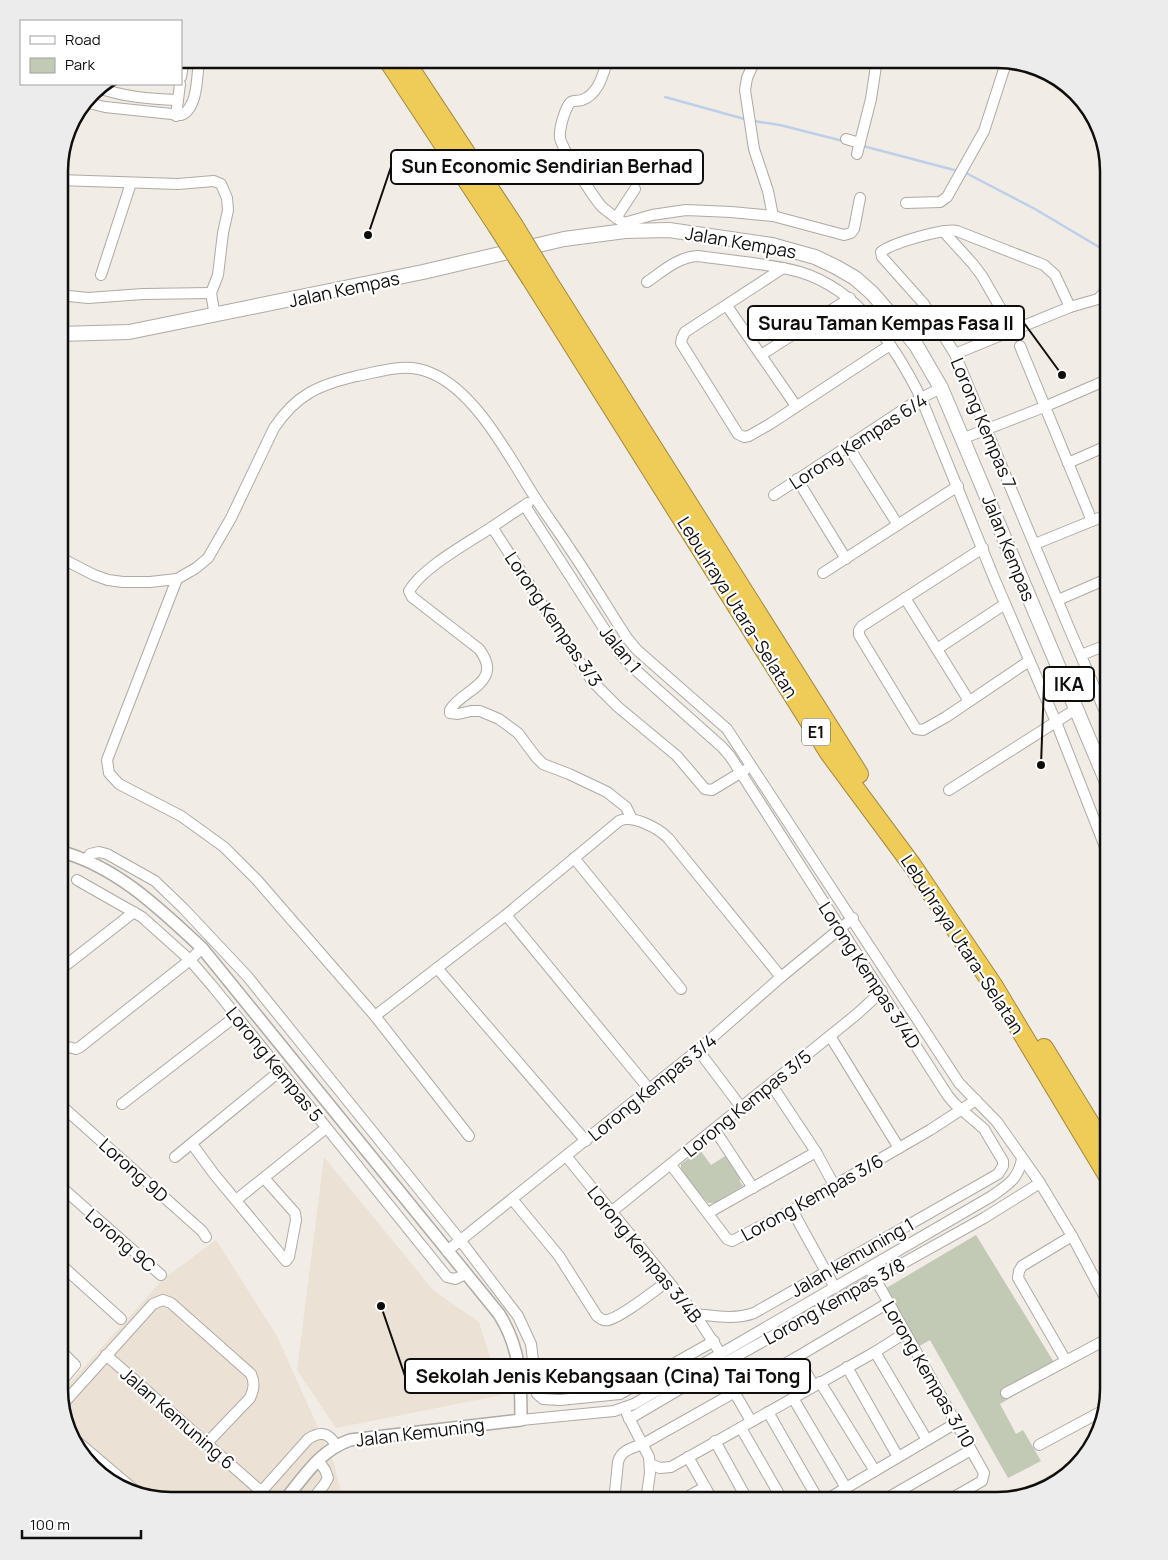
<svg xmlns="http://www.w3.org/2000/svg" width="1168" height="1560" font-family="Manrope,sans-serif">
<rect width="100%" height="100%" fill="#f1ece6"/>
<!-- built -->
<g fill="#ebe2d5">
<polygon points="324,1157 434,1291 479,1322 502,1395 336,1428 297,1370"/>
<polygon points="216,1240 277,1336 334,1463 343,1501 164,1501 115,1486 74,1445 60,1394 162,1280"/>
</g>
<!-- green -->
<g fill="#c2c9b5">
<polygon points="700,1150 711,1165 727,1155 742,1178 739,1180 743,1186 714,1203 708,1203 681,1173 681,1164"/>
<polygon points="976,1235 1058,1369 1000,1404 1016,1434 1023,1430 1041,1461 1008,1478 930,1340 916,1348 883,1290"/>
<polygon points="1082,1457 1053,1486 1007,1499"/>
</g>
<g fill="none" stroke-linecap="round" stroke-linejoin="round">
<!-- stream -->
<g stroke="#becfe9" stroke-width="2.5">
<polyline points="665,97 748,120"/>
<polyline points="753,121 780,125 843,141"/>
<polyline points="863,146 958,171"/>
<polyline points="966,173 1035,209 1109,253"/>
</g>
<!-- minor casing -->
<g stroke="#aeaaa4" stroke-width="12">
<g id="minor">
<path d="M 608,59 C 603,74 599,94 582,100 C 577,102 572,99 569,104 C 564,112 559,129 560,138 C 562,149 594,198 602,207 C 609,213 616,218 624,223 L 652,215 L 686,210 L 731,212 L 773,216 L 844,235 L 851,233 L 854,229 L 860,198"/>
<polyline points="730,59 754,62 811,59"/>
<polyline points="754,62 747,78 745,90 754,149 768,191 773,216"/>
<polyline points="181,77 184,59"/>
<path d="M 96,87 C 123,97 150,99 178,100"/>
<path d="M 85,102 L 105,107 L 181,115 C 198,109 197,75 199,59"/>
<polyline points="176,116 180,84"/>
<polyline points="846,139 860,143"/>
<polyline points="857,154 871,99 877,59"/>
<polyline points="59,180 178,184 214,181 221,184 227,198 228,210 223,233 218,275 211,293 215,316"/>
<polyline points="906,203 940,202 947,197 984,131 1007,60"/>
<polyline points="616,218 635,189"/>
<polyline points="943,231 973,264 982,276 1013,330"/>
<polyline points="783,268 685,332 682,338 681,343 738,434 744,437 749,436 770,424 890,345"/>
<polyline points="101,275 131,183"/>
<path d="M 647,282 C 663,271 678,257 698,256 C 732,261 767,263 800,272 C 859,290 895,346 921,398 L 994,578 L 1056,722 L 1109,857"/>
<polyline points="59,295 88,298 143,294 211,293"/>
<polyline points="727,306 796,406"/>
<path d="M 1070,307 L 1055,275 L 1044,265 L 957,231 C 944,228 892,243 881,252 L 882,257 L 924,304 L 955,354 L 1069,628 L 1109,721"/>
<polyline points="1020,346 1092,521"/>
<polyline points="955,354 1070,307 1098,299 1109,288"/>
<polyline points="761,355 850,298"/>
<polyline points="964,438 1044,407 1109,379"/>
<polyline points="848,446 898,525"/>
<polyline points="1068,463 1109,445"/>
<polyline points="797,479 846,559"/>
<polyline points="774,495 921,398 941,388"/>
<polyline points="528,503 492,527 592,681 618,707 677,756 705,789 712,790 745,770"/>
<path d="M 525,506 L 621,655 L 630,665 L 722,747 L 730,756 L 948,1096 L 955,1104 L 984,1129 L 1003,1161 L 1003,1166 L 998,1174 L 754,1313 C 735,1320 715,1316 695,1314"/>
<path d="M 492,527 C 468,543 423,567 409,591 L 412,597 L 479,649 C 505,683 462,689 450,710 L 450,713 L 458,714 L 471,711 L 480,711 L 499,719 L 518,733 L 536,757 L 543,764 L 569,774 L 607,792 L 626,807 L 632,819"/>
<polyline points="1035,544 1109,514"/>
<polyline points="983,548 862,626 859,630 859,635 916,729 923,730 946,717 1029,661"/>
<path d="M 59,557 L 94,575 L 108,580 L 123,582 L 150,582 L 177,579 L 196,568 L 208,558 L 231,518 L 274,428 C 296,395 318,385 357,376 C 382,371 407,362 431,373 C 477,392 510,459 536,499 C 547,516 559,532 570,549 C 590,578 608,609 627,638 L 637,650 L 727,729 L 959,1083 L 997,1122 L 1040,1183 L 1072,1236 L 1109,1305"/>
<polyline points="823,573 958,486"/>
<polyline points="177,579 107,760 109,773 119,784 181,816 224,847 257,880 375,1016 469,1136"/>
<polyline points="905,598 969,701"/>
<polyline points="1058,600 1109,578"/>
<polyline points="937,649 1005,604"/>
<polyline points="1081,655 1109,644"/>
<polyline points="949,790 1076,709"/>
<polyline points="574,858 681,989"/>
<polyline points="86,860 90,854 99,852 107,854 155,881 184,909 247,976 460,1240 518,1316 531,1344 537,1394 543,1399 560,1400 620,1394 714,1341"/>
<polyline points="77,880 142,917 190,960 214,988 447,1277 455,1279 466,1274"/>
<polyline points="506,915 649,1089"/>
<polyline points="437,968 586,1141"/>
<polyline points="61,969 134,912"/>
<path d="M 375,1016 L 506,915 L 619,821 C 632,814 658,828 668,838 L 781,977"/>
<polyline points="830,1036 899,1148"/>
<polyline points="68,1047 76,1049 80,1047 190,960 202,948"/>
<polyline points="698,1050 741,1107"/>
<polyline points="771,1084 816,1152 834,1185"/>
<polyline points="122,1104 236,1016"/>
<polyline points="59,1107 64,1108 202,1231 206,1237"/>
<polyline points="715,1130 753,1188"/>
<polyline points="192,1144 214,1174 286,1261 289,1257 296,1220 295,1213 264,1178"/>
<polyline points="566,1156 695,1314 721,1354"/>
<polyline points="175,1157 280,1071"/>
<polyline points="671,1165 727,1239 732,1241 792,1210 930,1130 976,1100"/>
<polyline points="59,1185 161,1275"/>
<path d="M 512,1199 L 559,1256 L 597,1316 C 601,1319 603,1321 608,1320 C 622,1317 655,1290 668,1281"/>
<polyline points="236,1200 326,1128"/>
<polyline points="792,1210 835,1288"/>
<polyline points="611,1212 810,1052 857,1014 882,991"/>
<polyline points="708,1213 816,1152"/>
<polyline points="447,1251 698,1050 781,977 853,918"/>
<polyline points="59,1263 121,1319"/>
<polyline points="872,1273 984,1473 982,1481 947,1501"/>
<polyline points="875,1352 927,1440"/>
<polyline points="106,1355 272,1501"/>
<polyline points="797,1357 814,1386"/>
<polyline points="1066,1361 1018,1278 1019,1271 1022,1266 1072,1236"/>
<polyline points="719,1366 751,1421"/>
<polyline points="847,1367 898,1457"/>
<polyline points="820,1382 875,1471"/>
<polyline points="59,1384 75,1365 59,1349"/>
<polyline points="1006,1393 1109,1338"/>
<polyline points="793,1398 846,1488"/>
<path d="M 63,1404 L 153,1304 L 163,1300 L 171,1303 L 251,1374 C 255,1383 254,1389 250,1398 L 207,1443"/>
<polyline points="768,1412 819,1501"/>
<polyline points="627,1414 649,1457 650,1473 646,1501"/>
<polyline points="629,1419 719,1366 984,1218 1040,1183"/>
<path d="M 521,1420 L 614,1411 L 634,1404 L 992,1196 C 1007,1185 1018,1180 1022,1159"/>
<polyline points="741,1428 783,1501"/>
<polyline points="72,1437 138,1493"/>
<polyline points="715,1441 748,1501"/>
<polyline points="1039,1445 1104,1410"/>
<polyline points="688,1457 713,1501"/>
<polyline points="650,1464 660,1468 671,1467 875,1352 905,1333"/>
<path d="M 253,1501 L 308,1439 C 320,1431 328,1432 336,1445"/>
<polyline points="311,1501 324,1485 328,1478 325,1470 318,1460"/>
<path d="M 614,1501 L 618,1462 C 621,1450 632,1448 643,1444 L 797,1357 L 888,1303"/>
<polyline points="680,1501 705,1487"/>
<polyline points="824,1501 956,1423"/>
<polyline points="882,1501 971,1450"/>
</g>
</g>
<!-- tertiary casing -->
<g stroke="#aeaaa4" stroke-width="14">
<path id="tertiary" d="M 59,851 C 116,866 159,908 202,948 L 499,1314 C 521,1349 521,1380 521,1420 L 350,1440 C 319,1451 304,1477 284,1501"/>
</g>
<!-- secondary casing -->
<g stroke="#aeaaa4" stroke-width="16">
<polyline id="secondary" points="59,334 129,332 423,272 564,239 625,231 669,230 772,245 815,257 836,267 855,278 872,293 893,317 916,345 941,388 1109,787"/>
</g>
<!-- motorway casing -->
<g stroke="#a1893d" stroke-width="20">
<g id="motorway">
<polyline points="387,59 497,226"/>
<polyline points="404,59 513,224"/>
<polyline points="546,278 859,774"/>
<polyline points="531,279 829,753 912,865 993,985 1109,1178"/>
<polyline points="1044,1048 1109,1154"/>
</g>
</g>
<!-- minor -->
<use href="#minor" stroke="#fff" stroke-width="10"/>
<!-- tertiary -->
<use href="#tertiary" stroke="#fff" stroke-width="11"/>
<!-- secondary -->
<use href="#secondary" stroke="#fff" stroke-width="14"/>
<!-- motorway -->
<use href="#motorway" stroke="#efcb58" stroke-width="18"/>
<!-- motorway-bridge casing -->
<g stroke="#a1893d" stroke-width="20" stroke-linecap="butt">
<g id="motorway-bridge">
<polyline points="513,224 546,278"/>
<polyline points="497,226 531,279"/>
</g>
</g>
<!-- motorway-bridge -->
<use href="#motorway-bridge" stroke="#efcb58" stroke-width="18"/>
</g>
<g text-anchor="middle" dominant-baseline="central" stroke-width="4.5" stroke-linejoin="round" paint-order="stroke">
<!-- shield labels -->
<rect fill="#fff" stroke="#585655" stroke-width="1" x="802" y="718.5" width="28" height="27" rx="4"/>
<g font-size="16" font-weight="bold" fill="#100e0c">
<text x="816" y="732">E1</text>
</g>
<!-- street labels -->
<g font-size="18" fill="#100e0c" stroke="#fff">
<text transform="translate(741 242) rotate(10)">Jalan Kempas</text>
<text transform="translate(344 289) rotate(-12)">Jalan Kempas</text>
<text transform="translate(984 423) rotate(67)">Lorong Kempas 7</text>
<text transform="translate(858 441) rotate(-33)">Lorong Kempas 6/4</text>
<text transform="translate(1009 548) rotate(68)">Jalan Kempas</text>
<text transform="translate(738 607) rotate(58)">Lebuhraya Utara–Selatan</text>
<text transform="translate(554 619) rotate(56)">Lorong Kempas 3/3</text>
<text transform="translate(621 649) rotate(51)">Jalan 1</text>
<text transform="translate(963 944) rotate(57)">Lebuhraya Utara–Selatan</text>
<text transform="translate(870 975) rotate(57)">Lorong Kempas 3/4D</text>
<text transform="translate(275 1064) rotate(51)">Lorong Kempas 5</text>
<text transform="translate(652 1087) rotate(-39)">Lorong Kempas 3/4</text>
<text transform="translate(747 1103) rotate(-39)">Lorong Kempas 3/5</text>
<text transform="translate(134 1170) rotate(42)">Lorong 9D</text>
<text transform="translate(812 1197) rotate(-29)">Lorong Kempas 3/6</text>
<text transform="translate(121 1240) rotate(41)">Lorong 9C</text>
<text transform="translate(645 1254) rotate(51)">Lorong Kempas 3/4B</text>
<text transform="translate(852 1257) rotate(-30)">Jalan kemuning 1</text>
<text transform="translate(834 1301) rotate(-29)">Lorong Kempas 3/8</text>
<text transform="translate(929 1374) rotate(60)">Lorong Kempas 3/10</text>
<text transform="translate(178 1418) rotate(41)">Jalan Kemuning 6</text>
<text transform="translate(420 1432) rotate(-7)">Jalan Kemuning</text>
</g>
</g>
<!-- crop -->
<path d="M0 0H1168V1560H0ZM171 68H997A103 103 0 0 1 1100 171V1389A103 103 0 0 1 997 1492H171A103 103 0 0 1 68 1389V171A103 103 0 0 1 171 68Z" fill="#ececec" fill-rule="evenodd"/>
<path fill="none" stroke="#100e0c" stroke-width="2.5" d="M171 68H997A103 103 0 0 1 1100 171V1389A103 103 0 0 1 997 1492H171A103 103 0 0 1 68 1389V171A103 103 0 0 1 171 68Z"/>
<!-- callouts -->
<path fill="none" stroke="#100e0c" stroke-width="2" d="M368 235L391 167M1062 375L1024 323M1041 765L1044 684M381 1306L405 1376"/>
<g fill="#100e0c" stroke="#fff" stroke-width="2">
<circle cx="368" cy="235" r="5"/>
<circle cx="1062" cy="375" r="5"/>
<circle cx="1041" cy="765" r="5"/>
<circle cx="381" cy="1306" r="5"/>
</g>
<g fill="#fff" stroke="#100e0c" stroke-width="2">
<rect x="391" y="150" width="312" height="34" rx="5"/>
<rect x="748" y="306" width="276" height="34" rx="5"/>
<rect x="1044" y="667" width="50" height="34" rx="5"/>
<rect x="405" y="1359" width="405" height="34" rx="5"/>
</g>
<g font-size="19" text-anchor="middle" font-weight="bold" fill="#100e0c">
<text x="547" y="173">Sun Economic Sendirian Berhad</text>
<text x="886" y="330">Surau Taman Kempas Fasa II</text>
<text x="1069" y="691">IKA</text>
<text x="608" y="1383">Sekolah Jenis Kebangsaan (Cina) Tai Tong</text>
</g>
<!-- legend -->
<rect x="20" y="20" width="162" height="65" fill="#ffffff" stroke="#9f9f9e"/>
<rect x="30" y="36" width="25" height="8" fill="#ffffff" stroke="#9f9f9e"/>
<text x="65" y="45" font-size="15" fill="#100e0c">Road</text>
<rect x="30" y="58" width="25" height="15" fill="#c2c9b5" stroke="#9f9f9e"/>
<text x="65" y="70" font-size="15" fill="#100e0c">Park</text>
<!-- scale -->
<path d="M22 1530v8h119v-8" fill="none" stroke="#100e0c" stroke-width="2.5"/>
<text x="30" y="1530" font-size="15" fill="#100e0c" stroke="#ffffff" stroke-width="4" paint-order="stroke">100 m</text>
</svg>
